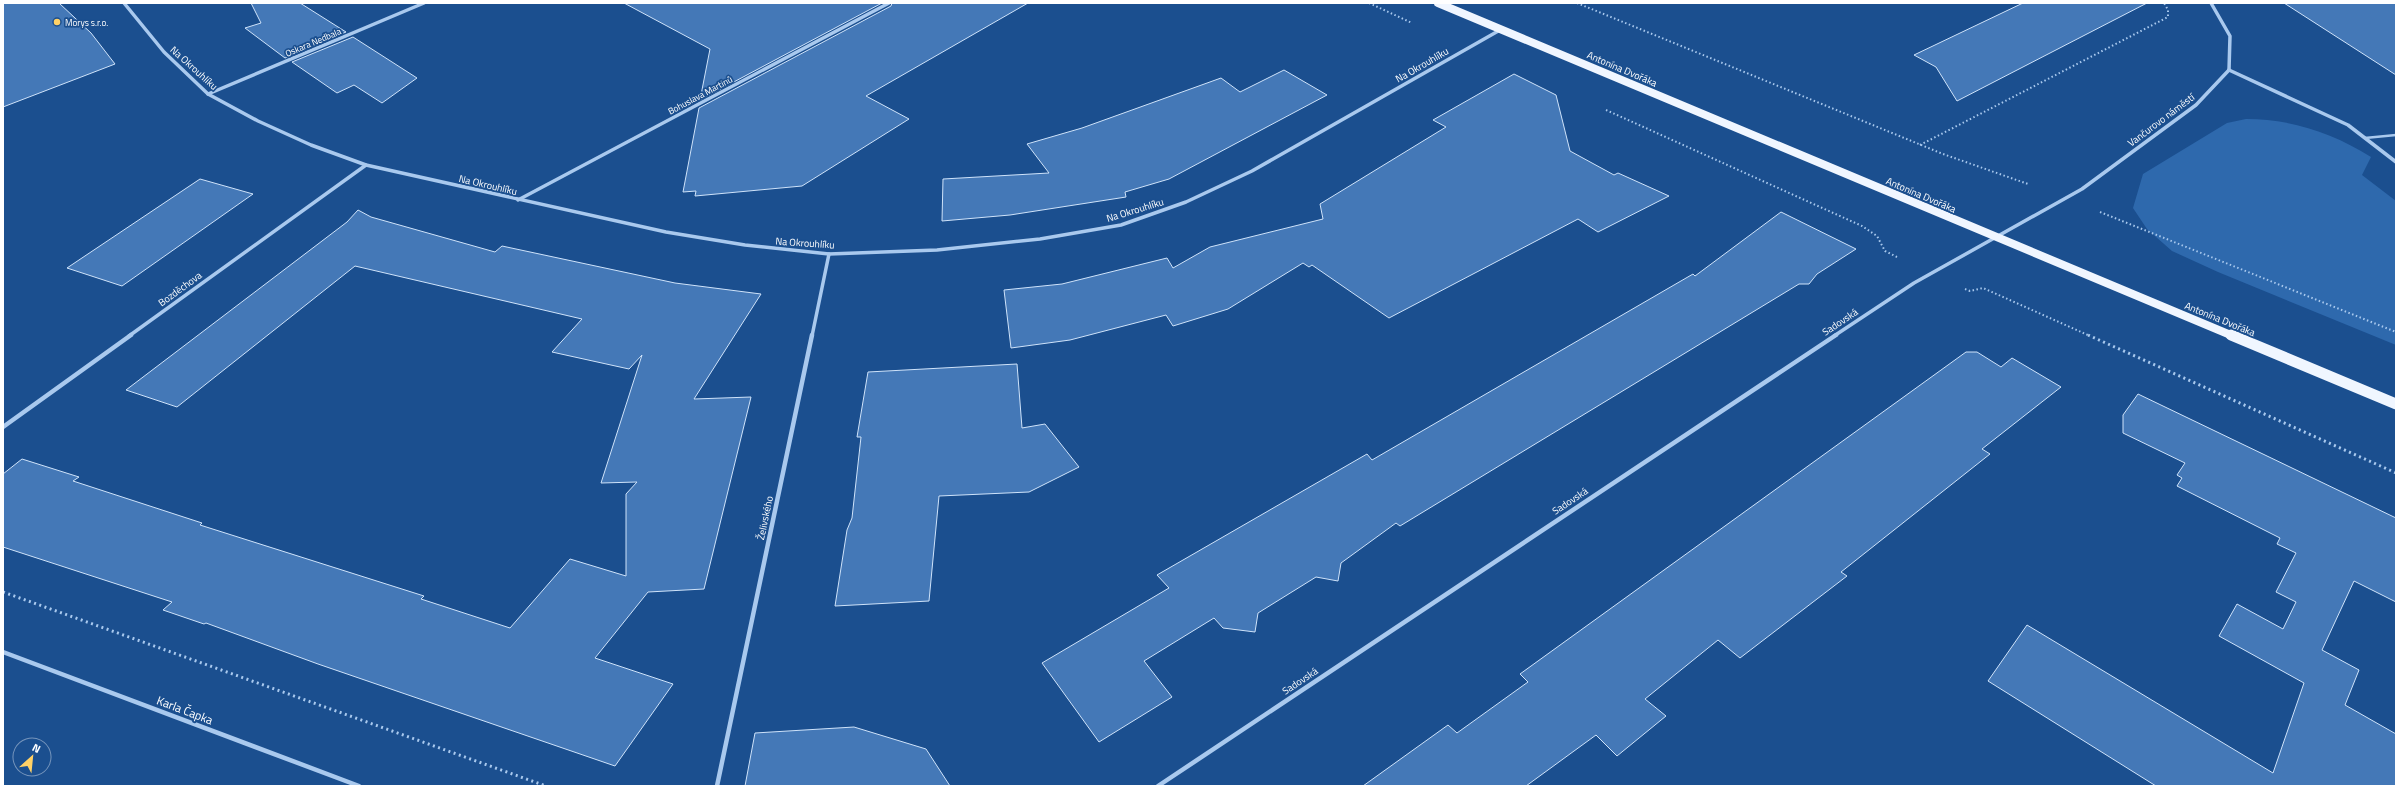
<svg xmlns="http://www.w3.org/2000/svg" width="2399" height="789" font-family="'Titillium Web',sans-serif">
<rect width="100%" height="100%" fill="#1b4f8f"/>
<!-- green -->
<path fill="#2e69ad" d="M 2246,119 C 2291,119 2333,133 2371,157 L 2362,175 L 2396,201 L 2396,345 L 2218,272 L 2172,251 L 2147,229 L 2133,208 L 2143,174 L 2227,123 Z"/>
<!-- building -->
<g fill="#4478b7" stroke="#cfe3fa">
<polygon points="3,3 59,3 91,33 115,64 3,107"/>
<polygon points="251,3 300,3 346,32 285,58 245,28 261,23"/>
<polygon points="624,3 882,3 700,100 710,49"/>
<polygon points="892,3 1028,3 866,96 909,119 802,186 695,196 696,191 683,192 699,108 891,6"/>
<polygon points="2023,3 2147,3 1957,101 1936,67 1914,55"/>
<polygon points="2284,3 2396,3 2396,75"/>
<polygon points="353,37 417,78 382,103 354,85 337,93 292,62"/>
<polygon points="1284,70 1327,95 1169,179 1125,192 1126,197 1010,215 942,221 943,179 1049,173 1027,144 1082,128 1221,78 1240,92"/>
<polygon points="1514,74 1556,95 1570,151 1614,175 1618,173 1669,196 1598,232 1578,219 1389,318 1312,265 1309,267 1303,263 1228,309 1173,326 1166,315 1070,340 1011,348 1004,290 1062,284 1167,258 1173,268 1210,247 1323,219 1320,204 1446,127 1433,120"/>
<polygon points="200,179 253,194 122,286 67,268"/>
<polygon points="358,210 371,217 495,252 502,246 675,283 761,294 694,399 751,397 704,589 648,592 595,658 673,684 615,766 318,664 206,623 204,624 163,610 172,602 3,547 3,474 22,459 79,477 73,481 202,523 200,525 424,596 421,599 510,628 570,559 626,576 626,494 637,482 601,483 642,355 629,369 552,352 582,319 355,266 177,407 126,390 347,222"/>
<polygon points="1781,212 1856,249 1817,274 1809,284 1799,284 1400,526 1396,523 1341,563 1338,581 1316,577 1258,613 1255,632 1223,628 1214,618 1144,661 1172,697 1099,742 1042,663 1169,588 1157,575 1367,454 1372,460 1693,274 1695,276"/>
<polygon points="1966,352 1977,352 2001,367 2012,358 2061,387 1982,449 1990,454 1841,572 1847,576 1740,658 1718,640 1645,699 1666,716 1617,756 1596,735 1526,786 1363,786 1448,725 1457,733 1528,682 1520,674"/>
<polygon points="1017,364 1022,428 1045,424 1079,467 1029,492 939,496 929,601 835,606 847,530 852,518 861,437 857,437 868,372"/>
<polygon points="2138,394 2396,518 2396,602 2354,581 2322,650 2359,670 2345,705 2396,734 2396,786 2156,786 1988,681 2027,625 2273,773 2304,683 2219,636 2237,604 2283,629 2296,602 2276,592 2296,553 2277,544 2280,538 2177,486 2182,478 2177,475 2185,463 2123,433 2123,415"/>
<polygon points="854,727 926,749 950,786 745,786 755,733"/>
</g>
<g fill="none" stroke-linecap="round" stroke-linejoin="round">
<!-- path-far1 -->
<g stroke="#a9c9ee" stroke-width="2" stroke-dasharray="1.5 2.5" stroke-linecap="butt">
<polyline points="1369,3 1412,23"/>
<polyline points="1577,3 1943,154 2028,184"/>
<polyline points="1606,110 1862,226 1877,236 1885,251 1899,258"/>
<polyline points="1920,145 2168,17 2168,10 2164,3"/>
<polyline points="2100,212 2396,332"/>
<polyline points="1965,289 1970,291 1983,288 2090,336"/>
</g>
<!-- path -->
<g stroke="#a9c9ee" stroke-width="3" stroke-dasharray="2 3.5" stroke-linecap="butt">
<polyline points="2088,335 2396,473"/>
<polyline points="3,592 546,786"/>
</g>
<!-- lane -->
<polyline stroke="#a9c9ee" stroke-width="2.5" points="2365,138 2396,135"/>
<!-- street-far1 -->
<g stroke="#a9c9ee" stroke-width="3.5">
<polyline points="124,3 164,52 208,94 258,121 311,145 366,165 666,232 745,245 829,254 937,250 1040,239 1121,225 1186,202 1252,171 1500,30"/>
<polyline points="2211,3 2230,36 2229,70"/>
<polyline points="2229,70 2348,125 2396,162"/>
<polyline points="208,94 424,3"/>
<polyline points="518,200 889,3"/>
<polyline points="129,336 366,165"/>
<polyline points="812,336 829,254"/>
<polyline points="1834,336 1914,283 2082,189 2196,105 2229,70"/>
</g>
<!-- street -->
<g stroke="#a9c9ee" stroke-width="4.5">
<polyline points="3,427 131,335"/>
<polyline points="3,652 359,786"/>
<polyline points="717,786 812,335"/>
<polyline points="1158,786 1836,335"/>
</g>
<!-- primary-far1 -->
<polyline stroke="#f0f6ff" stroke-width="8" points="1438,3 2233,336"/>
<!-- primary -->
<polyline stroke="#f0f6ff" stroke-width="11" points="2231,335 2396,404"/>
</g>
<!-- markers -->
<circle fill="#ffd166" stroke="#1b4f8f" stroke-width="1.5" cx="57" cy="22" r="4"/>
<g text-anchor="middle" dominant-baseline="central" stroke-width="3.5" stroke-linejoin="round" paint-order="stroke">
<!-- far-poi labels -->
<g font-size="9" fill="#fff" stroke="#1b4f8f" text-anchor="start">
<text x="65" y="22">Morys s.r.o.</text>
</g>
<!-- far-street labels -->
<g font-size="9" fill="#fff" stroke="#1b4f8f">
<text transform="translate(313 42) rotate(-23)">Oskara Nedbala</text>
<text transform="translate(700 95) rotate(-28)">Bohuslava Martinů</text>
</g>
<!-- street labels -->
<g font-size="10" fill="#fff" stroke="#1b4f8f">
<text transform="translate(1422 65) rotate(-30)">Na Okrouhlíku</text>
<text transform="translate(194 68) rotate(42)">Na Okrouhlíku</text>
<text transform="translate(1622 69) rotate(23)">Antonína Dvořáka</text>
<text transform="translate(2161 120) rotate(-37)">Vančurovo náměstí</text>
<text transform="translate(488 185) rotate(13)">Na Okrouhlíku</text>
<text transform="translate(1921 195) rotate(23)">Antonína Dvořáka</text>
<text transform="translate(1135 210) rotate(-17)">Na Okrouhlíku</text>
<text transform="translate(805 243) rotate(4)">Na Okrouhlíku</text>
<text transform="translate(180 289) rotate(-36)">Bozděchova</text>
<text transform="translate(2220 319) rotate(22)">Antonína Dvořáka</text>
<text transform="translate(1840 322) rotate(-34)">Sadovská</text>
<text transform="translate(1570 501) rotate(-34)">Sadovská</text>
<text transform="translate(765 518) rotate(-78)">Želivského</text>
<text transform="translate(1300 681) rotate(-34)">Sadovská</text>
</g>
<!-- near-street labels -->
<g font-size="12" fill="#fff" stroke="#1b4f8f">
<text transform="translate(185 710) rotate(21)">Karla Čapka</text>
</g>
</g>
<!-- border -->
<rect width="2399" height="789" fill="none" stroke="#ffffff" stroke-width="8"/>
<!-- north arrow -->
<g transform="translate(32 757) rotate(27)"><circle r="19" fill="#1b4f8f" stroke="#7695bc"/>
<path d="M0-3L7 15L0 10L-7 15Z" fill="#ffd166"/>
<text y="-6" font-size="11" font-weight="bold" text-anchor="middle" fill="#ffffff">N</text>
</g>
</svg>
